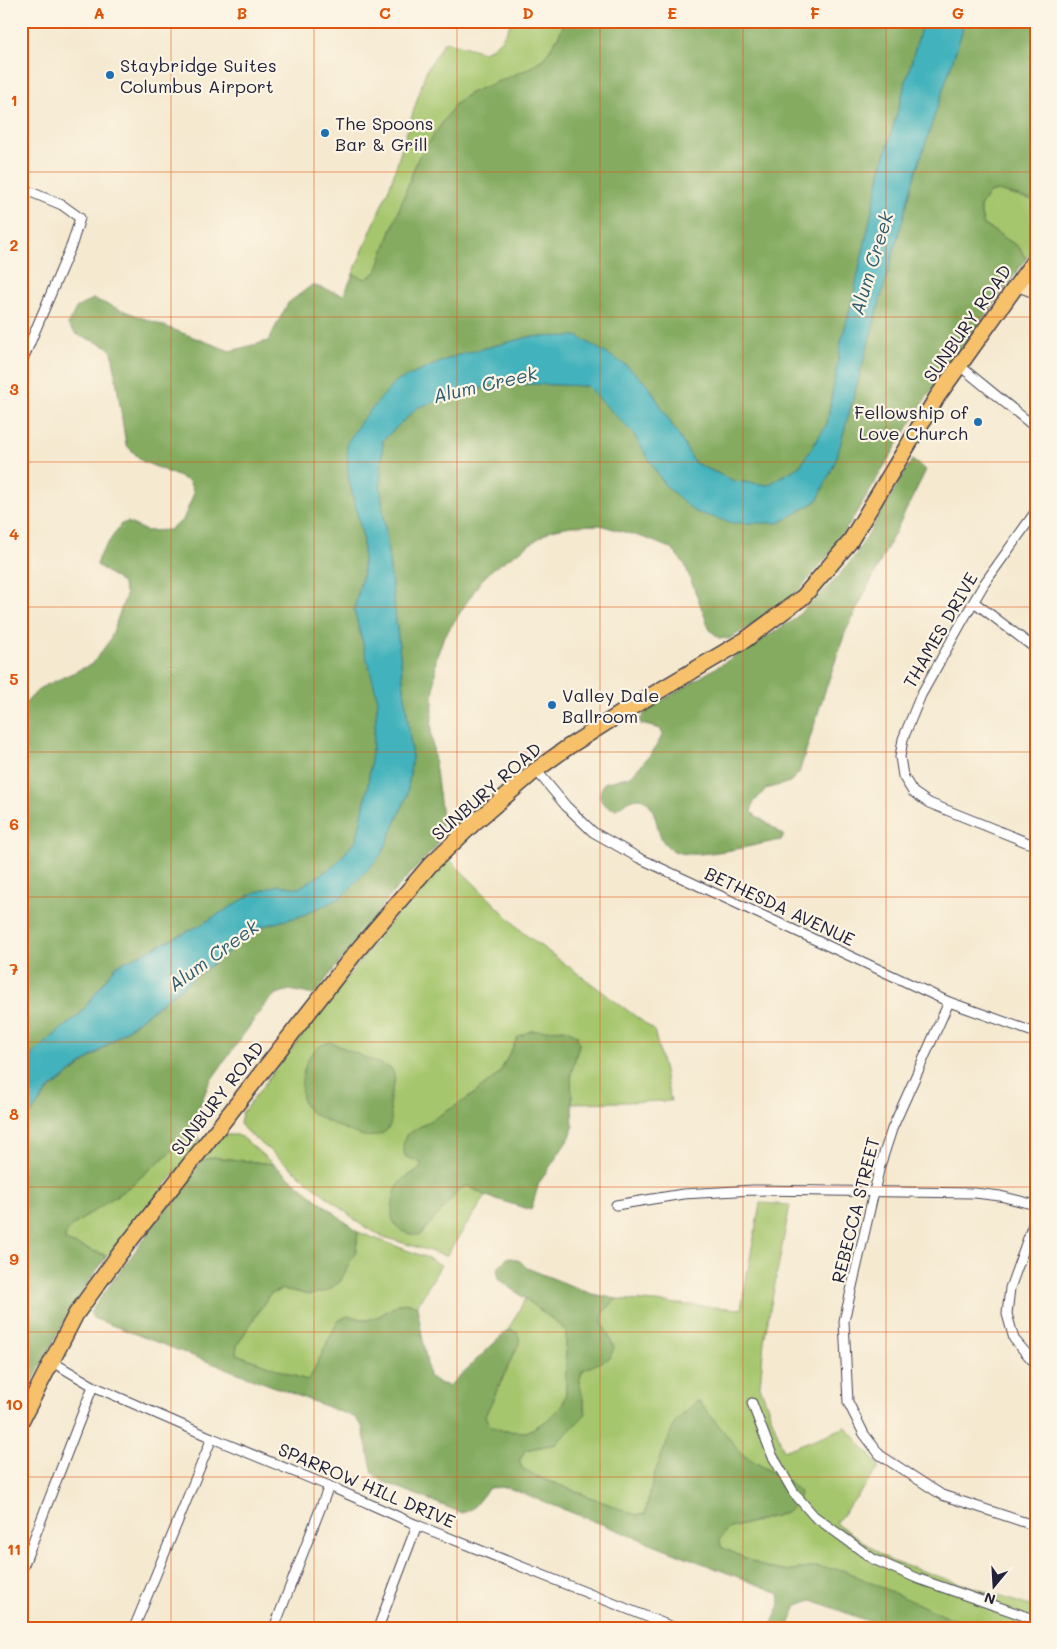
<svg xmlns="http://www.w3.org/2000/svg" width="1057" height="1649" font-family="Mali,sans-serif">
<rect width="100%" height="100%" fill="#fcf5e5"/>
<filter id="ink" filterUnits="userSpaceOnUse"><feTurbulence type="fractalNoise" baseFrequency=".02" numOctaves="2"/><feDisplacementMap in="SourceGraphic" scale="10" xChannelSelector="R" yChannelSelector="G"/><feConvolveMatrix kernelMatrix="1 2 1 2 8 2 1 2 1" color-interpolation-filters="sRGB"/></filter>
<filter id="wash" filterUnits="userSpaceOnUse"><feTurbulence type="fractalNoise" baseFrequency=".0096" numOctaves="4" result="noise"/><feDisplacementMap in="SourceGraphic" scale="20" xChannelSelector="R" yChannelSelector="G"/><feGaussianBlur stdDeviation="1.12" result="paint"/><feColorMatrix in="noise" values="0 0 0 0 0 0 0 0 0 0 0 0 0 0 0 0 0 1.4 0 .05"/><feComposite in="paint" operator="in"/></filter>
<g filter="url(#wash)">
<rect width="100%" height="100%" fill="#f5e9d0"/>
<!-- green -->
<g fill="#a6c66d" stroke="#647454">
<path d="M 511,21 L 565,21 L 558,37 L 544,58 L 526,70 L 470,93 L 418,158 L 376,272 L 366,279 L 353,274 L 391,183 L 426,71 L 445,41 L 484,52 C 498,45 506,36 511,21 Z"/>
<polygon points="998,191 1036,201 1036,245 1026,259 1019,247 983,224 980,207 989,193"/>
<polygon points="447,857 526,935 654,1030 671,1101 572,1103 571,1074 579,1044 518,1037 499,1074 467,1099 421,1163 420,1169 401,1181 420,1235 462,1187 468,1186 486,1196 446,1256 384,1237 363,1226 247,1132 240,1124 242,1113 395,916"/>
<polygon points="190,1131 202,1140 105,1259 105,1255 65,1241 65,1233 72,1226 129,1187 180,1144"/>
<polygon points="222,1135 237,1135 242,1137 273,1164 213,1157 201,1161"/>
<polygon points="760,1203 790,1205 764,1341 760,1386 784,1451 846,1427 880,1467 836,1523 891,1561 1036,1608 1036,1628 972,1628 818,1567 784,1571 767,1568 721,1547 720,1539 727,1529 786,1513 790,1483 743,1455 698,1401 655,1472 645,1514 636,1515 531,1474 522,1468 519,1462 525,1450 556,1444 586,1414 579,1381 583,1370 614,1347 602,1322 604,1311 617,1299 741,1309"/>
<polygon points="358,1232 428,1258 441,1265 417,1306 410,1303 398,1304 379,1316 367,1320 348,1316 338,1321 309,1380 303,1379 236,1354 237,1345 270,1294 283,1289 310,1295 356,1251"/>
<polygon points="525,1299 559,1324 566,1331 566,1393 563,1404 546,1421 527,1432 504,1431 490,1426 485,1416 520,1341 517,1332 508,1330"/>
</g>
<!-- forest -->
<g fill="#84ab60" stroke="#53664e">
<polygon points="565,21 923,21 881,170 851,306 841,342 827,424 800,466 768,485 734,481 695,463 648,385 529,337 455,356 395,382 348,476 363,537 363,573 354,610 378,700 368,786 357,839 334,866 299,888 279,885 254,893 197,927 116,966 80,1014 42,1045 21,1067 21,708 40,688 92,664 110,640 126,595 122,583 97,565 98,558 121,524 128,522 146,531 169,530 183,520 194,493 189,481 142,461 126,445 112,352 106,346 76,334 68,325 76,308 93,299 230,351 268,341 288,303 312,285 344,295 353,274 366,279 376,272 418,158 455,104 470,93 526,70 544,58 558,37"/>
<path d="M 963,21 L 1036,21 L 1036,201 L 998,191 L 989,193 L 980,207 L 983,224 L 1019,247 L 1026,259 L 924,401 L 834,549 L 800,589 L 774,612 L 729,639 L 719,638 L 710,630 L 685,565 L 672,549 L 648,539 L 600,525 L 571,526 L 551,530 L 494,568 L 480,582 L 443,639 L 436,659 L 431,733 L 442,816 L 441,833 L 436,847 L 395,890 L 314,995 L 290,990 L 276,994 L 264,1006 L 209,1083 L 190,1131 L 180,1144 L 129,1187 L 72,1226 L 66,1233 L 65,1241 L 105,1255 L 105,1259 C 71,1304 45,1355 21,1406 L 21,1127 L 48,1091 L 260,927 L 301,916 L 382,854 L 407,796 L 412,757 L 380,484 L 383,440 L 418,407 L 500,383 L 587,386 L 633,433 L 664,484 L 779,523 L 817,501 L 836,460 L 914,178 L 962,32 Z"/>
<path d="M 912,460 L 926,470 L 845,633 L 823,697 L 799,773 L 790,782 L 766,789 L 754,802 L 751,812 L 784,835 L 781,840 C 758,844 694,861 674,851 C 671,849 664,844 663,841 C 655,829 656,792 633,799 C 627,801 621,806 616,809 C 600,806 596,798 604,783 L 631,776 L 652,753 L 662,736 L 661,729 L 641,724 L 640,720 L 647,710 L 792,621 L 833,582 L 855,556 Z"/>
<path d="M 565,1029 L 577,1035 L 579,1044 L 571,1074 L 573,1128 L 570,1137 L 539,1183 L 531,1210 L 486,1196 L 468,1186 L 462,1187 L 420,1235 C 409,1236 394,1229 392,1217 C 391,1208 395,1189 400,1182 C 405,1176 414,1173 420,1169 L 421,1163 L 405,1156 L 403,1145 L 406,1135 L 467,1099 L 499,1074 L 518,1037 L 530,1031 Z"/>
<path d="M 330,1042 L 392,1069 C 398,1083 392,1085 390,1098 C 388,1109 396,1121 386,1131 C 381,1135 371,1138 364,1136 C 355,1135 311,1115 306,1108 C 299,1099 301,1078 305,1067 C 309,1055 316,1045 330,1042 Z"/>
<polygon points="213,1157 273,1164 358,1232 356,1251 340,1282 327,1291 310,1295 283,1289 270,1294 237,1345 236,1354 303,1379 309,1380 338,1321 348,1316 367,1320 380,1316 398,1304 410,1303 417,1306 429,1376 436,1382 449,1386 508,1330 517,1332 520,1341 485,1416 490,1426 504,1431 527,1432 546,1421 563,1404 566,1393 566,1332 559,1324 499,1279 497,1269 508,1257 520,1261 527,1268 592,1294 617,1299 604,1311 602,1322 614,1347 610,1358 583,1370 579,1381 586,1414 556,1444 525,1450 519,1461 522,1468 531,1474 636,1515 645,1514 655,1472 675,1422 698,1400 743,1455 790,1483 800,1492 798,1501 786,1513 727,1529 720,1539 721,1547 767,1568 784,1571 818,1567 843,1570 972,1628 886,1628 812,1600 797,1605 788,1628 770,1628 780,1604 779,1593 506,1487 489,1488 471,1510 462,1513 382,1481 373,1473 362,1426 354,1417 93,1318 90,1312 201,1161"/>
</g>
<!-- water -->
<polygon fill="#43b2bc" stroke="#326a7c" points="923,21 963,21 962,32 914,178 836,460 817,501 779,523 733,523 695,512 664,484 633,433 587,386 500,383 418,407 383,440 380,484 412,757 407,796 382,854 342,897 301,916 260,927 48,1090 21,1127 21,1067 42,1045 80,1014 116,966 197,927 254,893 279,885 299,888 334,866 357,839 368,786 378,700 354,610 363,573 363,537 348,476 347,443 362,420 395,382 455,356 529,337 577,336 626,365 648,385 695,463 734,481 768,485 800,466 827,424 841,342 851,306 881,170"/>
</g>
<g filter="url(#ink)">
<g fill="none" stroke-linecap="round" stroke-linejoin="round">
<!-- street casing -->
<g stroke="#424051" stroke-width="11">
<g id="street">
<polyline points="21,188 62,205 80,218 72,244 21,364"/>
<polyline points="960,366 1036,428"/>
<polyline points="1036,511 984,584 963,620 921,695 903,739 900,757 903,776 913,792 929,803 1036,846"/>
<polyline points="974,602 1036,649"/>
<polyline points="536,770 566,806 593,832 639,858 949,1002 1036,1033"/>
<polyline points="949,1002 892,1129 880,1166 844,1321 848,1402 864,1434 880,1455 942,1495 1036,1526"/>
<polyline points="616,1205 683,1194 754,1190 975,1193 1000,1196 1036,1205"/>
<polyline points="1036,1216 1010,1288 1007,1314 1014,1339 1032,1360 1036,1362"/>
<polyline points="51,1361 93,1386 212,1438 329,1486 417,1525 675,1628"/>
<polyline points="752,1403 772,1455 794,1493 814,1516 873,1559 919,1579 1036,1620"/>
<polyline points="21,1572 93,1386"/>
<polyline points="134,1628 212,1438"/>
<polyline points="274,1628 329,1486"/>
<polyline points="378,1628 417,1525"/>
</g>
</g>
<!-- secondary casing -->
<g stroke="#424051" stroke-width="16">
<polyline id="secondary" points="1017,284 1036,291"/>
</g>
<!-- primary casing -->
<g stroke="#424051" stroke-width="18">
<polyline id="primary" points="21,1421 76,1314 118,1256 355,953 430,865 474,823 536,770 568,747 620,714 745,640 803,597 849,543 937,397 1036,258"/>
</g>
<!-- street -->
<use href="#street" stroke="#fff" stroke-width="9"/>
<!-- secondary -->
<use href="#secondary" stroke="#fbe6c4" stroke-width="14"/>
<!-- primary -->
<use href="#primary" stroke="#f6c16b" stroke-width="15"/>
</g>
</g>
<!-- grid -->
<path fill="none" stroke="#de560e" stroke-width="1" stroke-opacity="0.55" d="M 171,21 L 171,1628M 314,21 L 314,1628M 457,21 L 457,1628M 600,21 L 600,1628M 743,21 L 743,1628M 886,21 L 886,1628M 21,172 L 1036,172M 21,317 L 1036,317M 21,462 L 1036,462M 21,607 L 1036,607M 21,752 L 1036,752M 21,897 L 1036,897M 21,1042 L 1036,1042M 21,1187 L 1036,1187M 21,1332 L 1036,1332M 21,1477 L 1036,1477"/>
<!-- markers -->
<g fill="#1f6fb2" stroke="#fcf5e5" stroke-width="2">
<circle cx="110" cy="75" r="5"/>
<circle cx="325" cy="133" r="5"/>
<circle cx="978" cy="422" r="5"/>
<circle cx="552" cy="705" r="5"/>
</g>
<g text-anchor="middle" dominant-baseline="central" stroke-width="4.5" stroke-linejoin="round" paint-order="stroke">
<!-- poi labels -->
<g font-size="18" fill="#22223b" stroke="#fcf5e5" text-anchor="start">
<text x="120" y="65">Staybridge Suites<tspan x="120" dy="21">Columbus Airport</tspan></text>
<text x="335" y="123">The Spoons<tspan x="335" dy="21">Bar &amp; Grill</tspan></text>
<text x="968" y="412" text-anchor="end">Fellowship of<tspan x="968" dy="21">Love Church</tspan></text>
<text x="562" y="695">Valley Dale<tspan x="562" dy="21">Ballroom</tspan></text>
</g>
<!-- street labels -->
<g font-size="18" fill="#22223b" stroke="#fcf5e5">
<text transform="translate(967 323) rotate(-55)">SUNBURY ROAD</text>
<text transform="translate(940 630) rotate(-60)">THAMES DRIVE</text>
<text transform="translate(486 791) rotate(-41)">SUNBURY ROAD</text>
<text transform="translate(780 906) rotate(25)">BETHESDA AVENUE</text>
<text transform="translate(217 1098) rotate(-52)">SUNBURY ROAD</text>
<text transform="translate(855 1210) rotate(-76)">REBECCA STREET</text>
<text transform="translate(367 1485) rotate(23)">SPARROW HILL DRIVE</text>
</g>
<!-- water labels -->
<g font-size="19" font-style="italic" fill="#2f5c6f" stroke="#fcf5e5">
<text transform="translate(871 263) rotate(-73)">Alum Creek</text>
<text transform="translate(485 384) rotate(-13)">Alum Creek</text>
<text transform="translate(213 955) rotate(-36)">Alum Creek</text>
</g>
</g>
<!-- margin -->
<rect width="1057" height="1649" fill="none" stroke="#fcf5e5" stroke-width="55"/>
<!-- north arrow -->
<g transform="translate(994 1586) rotate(198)" stroke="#fcf5e5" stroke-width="4" paint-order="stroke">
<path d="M0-4L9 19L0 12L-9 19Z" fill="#22223b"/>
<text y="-8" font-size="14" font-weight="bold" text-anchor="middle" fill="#22223b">N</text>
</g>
<rect x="28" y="28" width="1002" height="1594" fill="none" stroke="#de560e" stroke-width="2"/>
<g font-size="16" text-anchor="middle" font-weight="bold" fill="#de560e">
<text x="99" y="19">A</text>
<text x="242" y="19">B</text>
<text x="385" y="19">C</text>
<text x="528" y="19">D</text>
<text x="672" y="19">E</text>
<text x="815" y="19">F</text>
<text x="958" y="19">G</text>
<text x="14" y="106">1</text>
<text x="14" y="251">2</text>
<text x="14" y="395">3</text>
<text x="14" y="540">4</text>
<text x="14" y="685">5</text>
<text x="14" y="830">6</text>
<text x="14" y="975">7</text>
<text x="14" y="1120">8</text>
<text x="14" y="1265">9</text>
<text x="14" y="1410">10</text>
<text x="14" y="1555">11</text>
</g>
</svg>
